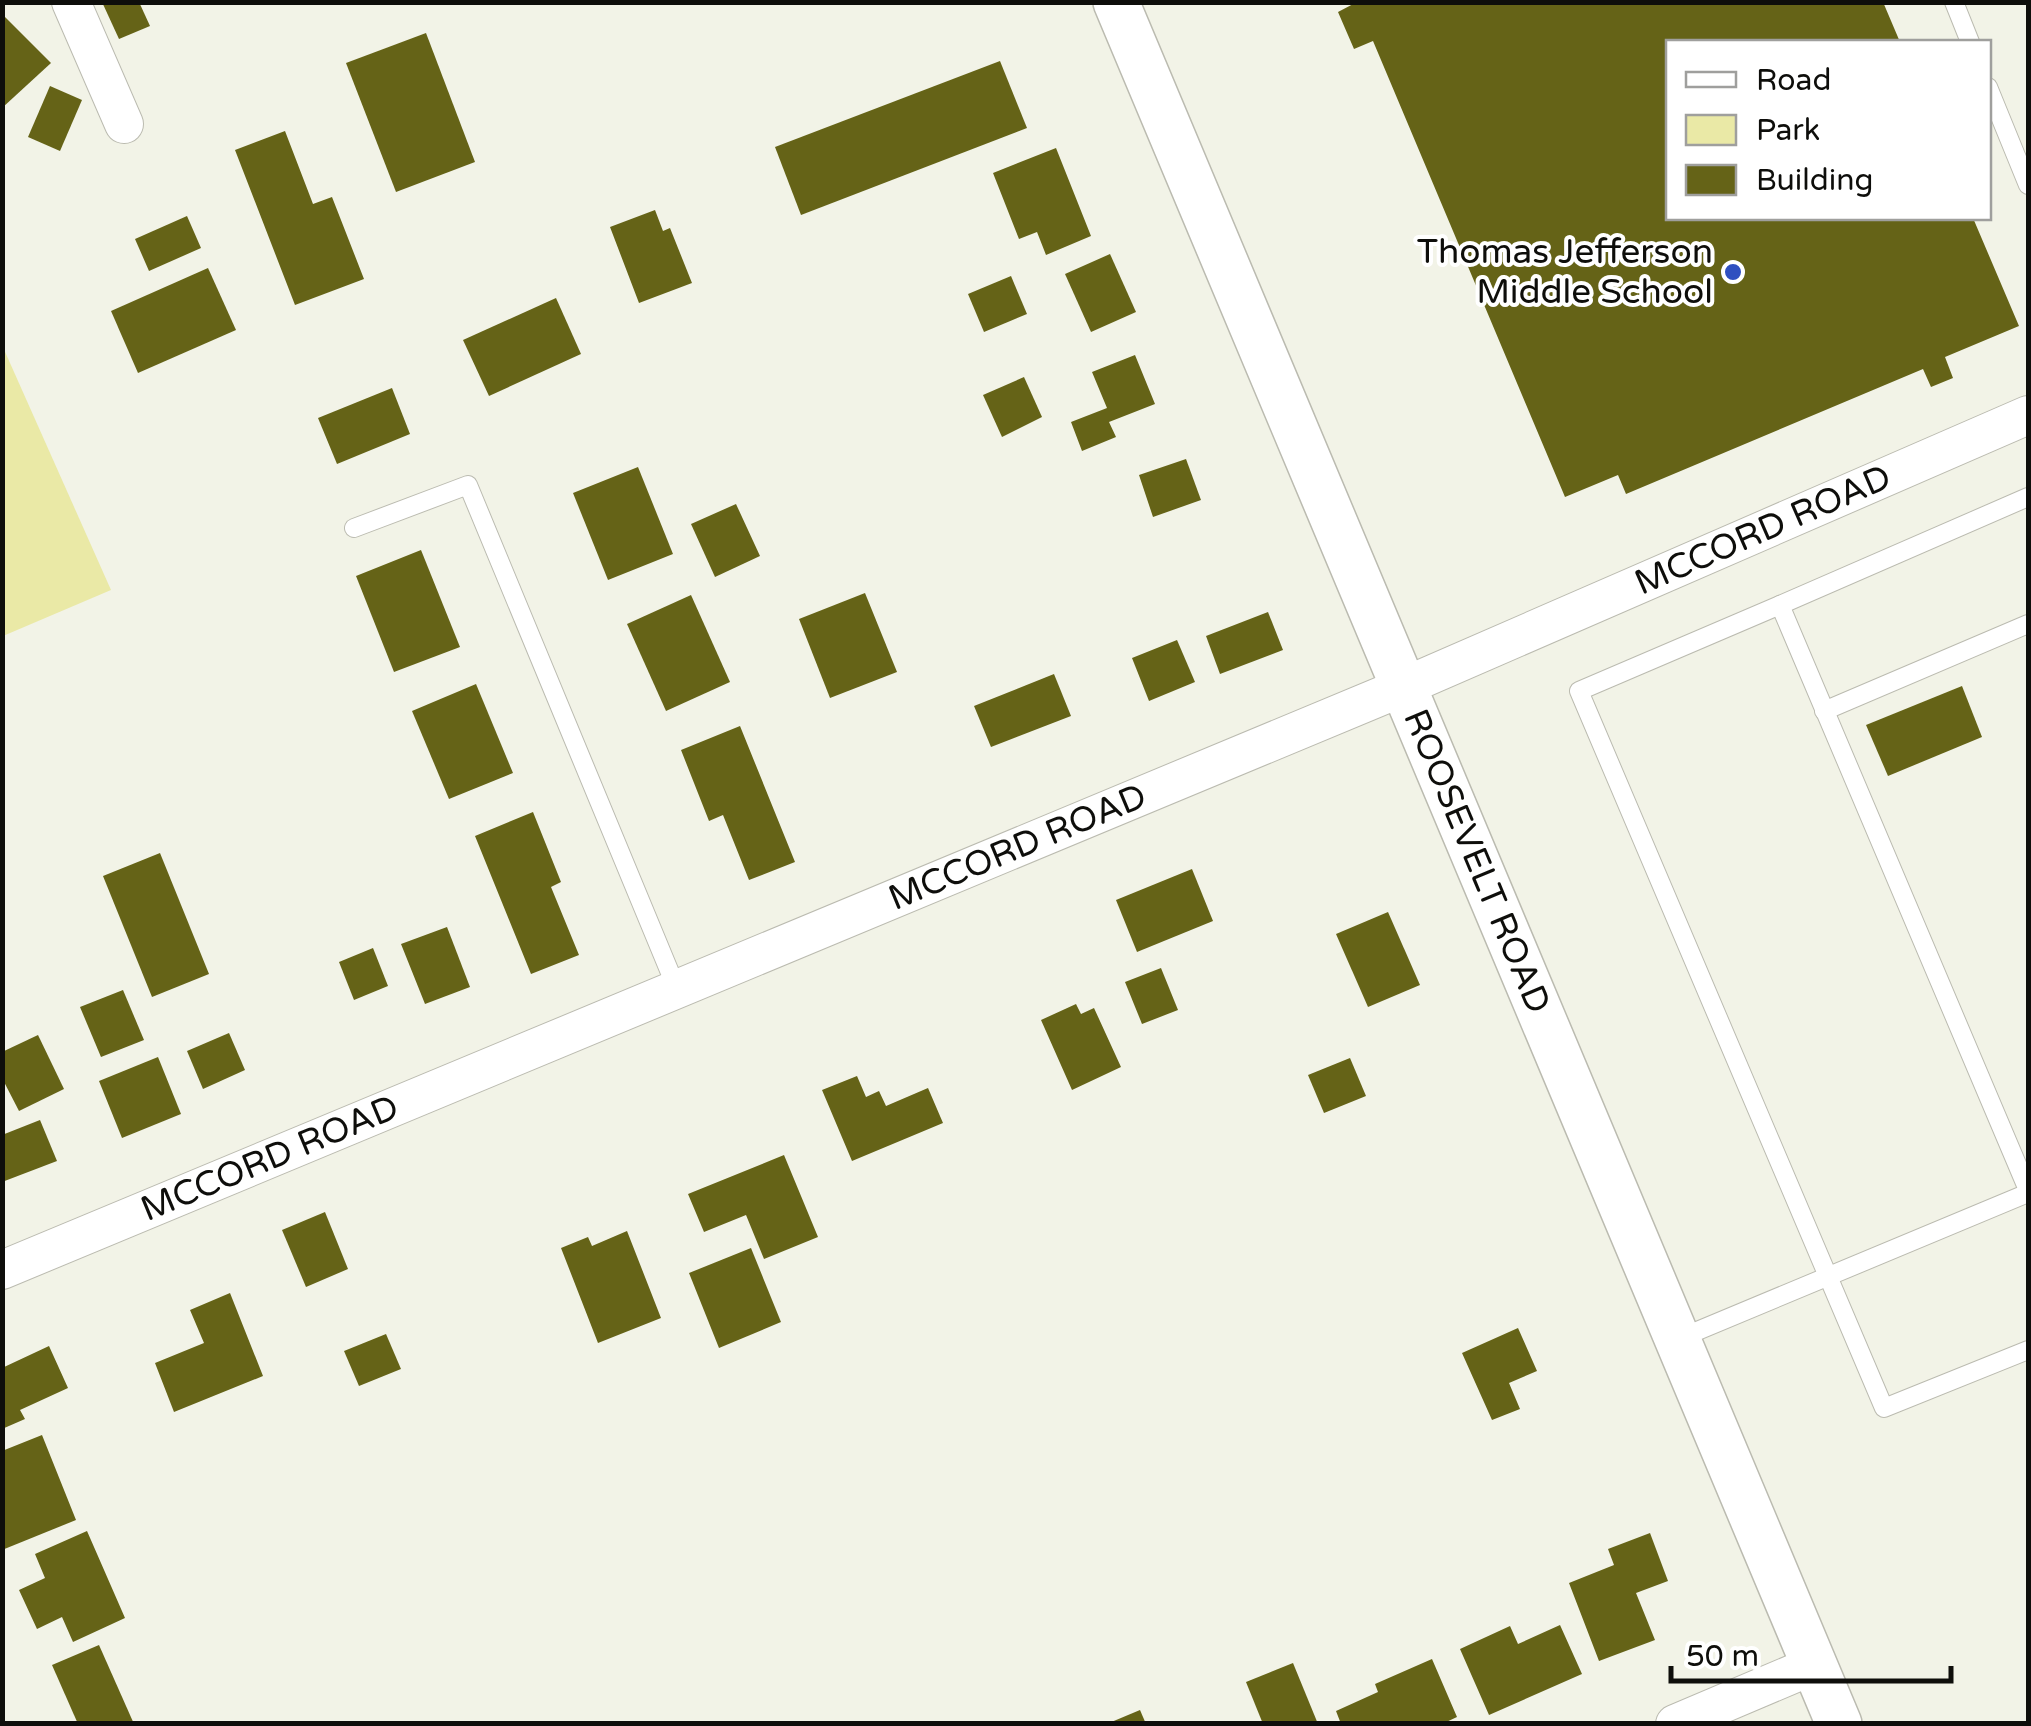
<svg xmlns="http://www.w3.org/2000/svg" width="2031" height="1726" font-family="'Varela Round',sans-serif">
<rect width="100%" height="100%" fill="#f2f3e7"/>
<!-- green -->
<polygon fill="#eae9a6" points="2,345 111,590 3,636 2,636"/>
<!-- building -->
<g fill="#656317">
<polygon points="102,2 139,2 150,26 119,39"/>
<polygon points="1357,2 1883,2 1900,42 1668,42 1668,218 1973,218 2019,326 1945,357 1953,378 1931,387 1923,369 1626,494 1618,475 1565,497 1373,41 1354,49 1338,12"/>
<polygon points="2,14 51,63 2,108"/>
<polygon points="426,33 475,162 396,192 346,63"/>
<polygon points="1000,61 1027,128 801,215 775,147"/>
<polygon points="50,86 82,100 60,151 28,137"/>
<polygon points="285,131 313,204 332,197 364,279 295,305 235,150"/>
<polygon points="1056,148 1091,236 1046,255 1037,232 1019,239 993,173"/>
<polygon points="655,210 663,231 670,228 692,283 639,303 610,227"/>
<polygon points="187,216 201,248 149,271 135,239"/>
<polygon points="1110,254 1136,312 1091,332 1065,274"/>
<polygon points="208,268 236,330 138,373 111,311"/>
<polygon points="1011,276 1027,314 984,332 968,294"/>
<polygon points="556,298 581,354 489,396 463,340"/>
<polygon points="1135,355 1155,404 1109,422 1116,437 1082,451 1071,422 1107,408 1092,372"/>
<polygon points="1024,377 1042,417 1002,437 983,395"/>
<polygon points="392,388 410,434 337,464 318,418"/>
<polygon points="1186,459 1201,500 1153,517 1139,475"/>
<polygon points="638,467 673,554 608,580 573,493"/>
<polygon points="736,504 760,556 715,577 691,524"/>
<polygon points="421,550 460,647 394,672 356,576"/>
<polygon points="865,593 897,672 830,698 799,619"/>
<polygon points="691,595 730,682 666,711 627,624"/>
<polygon points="1268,612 1283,650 1220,674 1206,636"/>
<polygon points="1177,640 1195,682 1149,701 1132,658"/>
<polygon points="1054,674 1071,716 991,747 974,706"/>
<polygon points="476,684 513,773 449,799 412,711"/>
<polygon points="1962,686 1982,737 1888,776 1866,725"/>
<polygon points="740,726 795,862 749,880 723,815 709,821 681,750"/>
<polygon points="533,812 561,882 551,887 579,955 531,974 475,836"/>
<polygon points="160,853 209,974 152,997 103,876"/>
<polygon points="1192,869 1213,921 1137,952 1116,900"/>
<polygon points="1388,912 1420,985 1368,1007 1336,934"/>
<polygon points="447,927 470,987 425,1004 401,944"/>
<polygon points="373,948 388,986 354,1000 339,962"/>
<polygon points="1161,968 1178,1010 1142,1024 1125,982"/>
<polygon points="123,990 144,1040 101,1057 80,1007"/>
<polygon points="1076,1004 1081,1014 1094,1008 1121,1067 1072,1090 1041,1020"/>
<polygon points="229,1033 245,1070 203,1089 187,1051"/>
<polygon points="38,1035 64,1089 19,1111 2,1078 2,1052"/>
<polygon points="158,1057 181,1114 122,1138 99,1081"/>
<polygon points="1350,1058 1366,1096 1324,1113 1308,1075"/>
<polygon points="857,1076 866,1097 879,1091 886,1106 928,1088 943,1123 852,1161 822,1090"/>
<polygon points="40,1120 57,1161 2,1182 2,1135"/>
<polygon points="784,1155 818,1237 764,1259 746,1215 704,1232 688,1194"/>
<polygon points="325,1212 348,1269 306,1287 282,1230"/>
<polygon points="627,1231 661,1318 598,1343 561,1248 588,1237 592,1246"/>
<polygon points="751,1248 781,1322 719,1348 689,1273"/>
<polygon points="230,1293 263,1376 174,1412 155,1363 204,1343 190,1310"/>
<polygon points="1518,1328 1537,1371 1509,1383 1520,1409 1492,1420 1462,1353"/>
<polygon points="386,1334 401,1369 359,1386 344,1351"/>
<polygon points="49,1346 68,1388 20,1410 25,1419 2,1429 2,1368"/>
<polygon points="42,1435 76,1520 2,1550 2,1451"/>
<polygon points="87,1531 125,1618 73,1642 62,1617 37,1629 19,1590 45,1578 35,1554"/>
<polygon points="1650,1533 1668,1581 1636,1593 1655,1640 1599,1661 1569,1583 1614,1565 1608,1549"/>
<polygon points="1560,1625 1582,1674 1489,1715 1460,1649 1510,1626 1518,1644"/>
<polygon points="99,1645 134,1724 78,1724 52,1665"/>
<polygon points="1432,1659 1457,1717 1442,1724 1341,1724 1336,1711 1378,1692 1375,1684"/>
<polygon points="1293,1663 1318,1724 1263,1724 1246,1682"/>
<polygon points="1140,1710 1146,1724 1109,1724 1109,1723"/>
</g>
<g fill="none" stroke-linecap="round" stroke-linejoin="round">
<!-- service casing -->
<g stroke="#bbbbb0" stroke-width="20">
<g id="service">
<polyline points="1954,2 1970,42"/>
<polyline points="1988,87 2028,185"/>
<polyline points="2028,497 1780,605 2028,1190"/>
<polyline points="354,528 468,485 676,987"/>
<polyline points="1780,605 1579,691 1884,1408 2028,1350"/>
<polyline points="1824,711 2028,624"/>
<polyline points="1678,1339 2028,1193"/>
</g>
</g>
<!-- minor casing -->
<g stroke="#bbbbb0" stroke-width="40">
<g id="minor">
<polyline points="71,2 124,124"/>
<path id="s1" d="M 2,1270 L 1403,687 L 2028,415"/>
<polyline points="1675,1724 1814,1665"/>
</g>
</g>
<!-- tertiary casing -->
<g stroke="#bbbbb0" stroke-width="48">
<g id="tertiary">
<path id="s2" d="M 1116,2 L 1839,1724"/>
</g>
</g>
<!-- service -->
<use href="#service" stroke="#fff" stroke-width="18"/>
<!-- minor -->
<use href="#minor" stroke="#fff" stroke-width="38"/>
<!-- tertiary -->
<use href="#tertiary" stroke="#fff" stroke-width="45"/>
</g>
<!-- markers -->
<circle fill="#2f50c0" stroke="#fff" stroke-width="4" cx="1733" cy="272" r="10"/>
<g text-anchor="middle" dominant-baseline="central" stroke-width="8" stroke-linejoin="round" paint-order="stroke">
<!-- poi labels -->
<g font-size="35" fill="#0e0e0b" stroke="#fff" text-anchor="end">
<text x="1713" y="252">Thomas Jefferson<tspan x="1713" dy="40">Middle School</tspan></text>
</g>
<!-- street labels -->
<g font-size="35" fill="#0e0e0b" stroke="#fff">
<text stroke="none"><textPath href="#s1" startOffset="1910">MCCORD ROAD</textPath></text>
<text stroke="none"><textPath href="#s1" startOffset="1100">MCCORD ROAD</textPath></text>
<text stroke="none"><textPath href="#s2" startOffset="932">ROOSEVELT ROAD</textPath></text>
<text stroke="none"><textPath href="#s1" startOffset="290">MCCORD ROAD</textPath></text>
</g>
</g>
<!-- border -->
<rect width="2031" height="1726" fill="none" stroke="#0e0e0b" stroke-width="10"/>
<!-- legend -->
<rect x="1666" y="40" width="325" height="180" fill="#ffffff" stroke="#9f9f9d" stroke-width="2.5"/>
<rect x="1686" y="72" width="50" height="15" fill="#ffffff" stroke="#9f9f9d" stroke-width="2.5"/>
<text x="1756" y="90" font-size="30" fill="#0e0e0b">Road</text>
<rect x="1686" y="115" width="50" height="30" fill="#eae9a6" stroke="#9f9f9d" stroke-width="2.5"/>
<text x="1756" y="140" font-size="30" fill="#0e0e0b">Park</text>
<rect x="1686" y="165" width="50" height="30" fill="#656317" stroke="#9f9f9d" stroke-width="2.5"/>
<text x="1756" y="190" font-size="30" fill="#0e0e0b">Building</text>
<!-- scale -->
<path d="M1671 1666v15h280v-15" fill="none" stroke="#0e0e0b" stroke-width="5"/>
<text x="1686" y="1666" font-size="30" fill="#0e0e0b" stroke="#ffffff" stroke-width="8" paint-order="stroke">50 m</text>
</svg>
